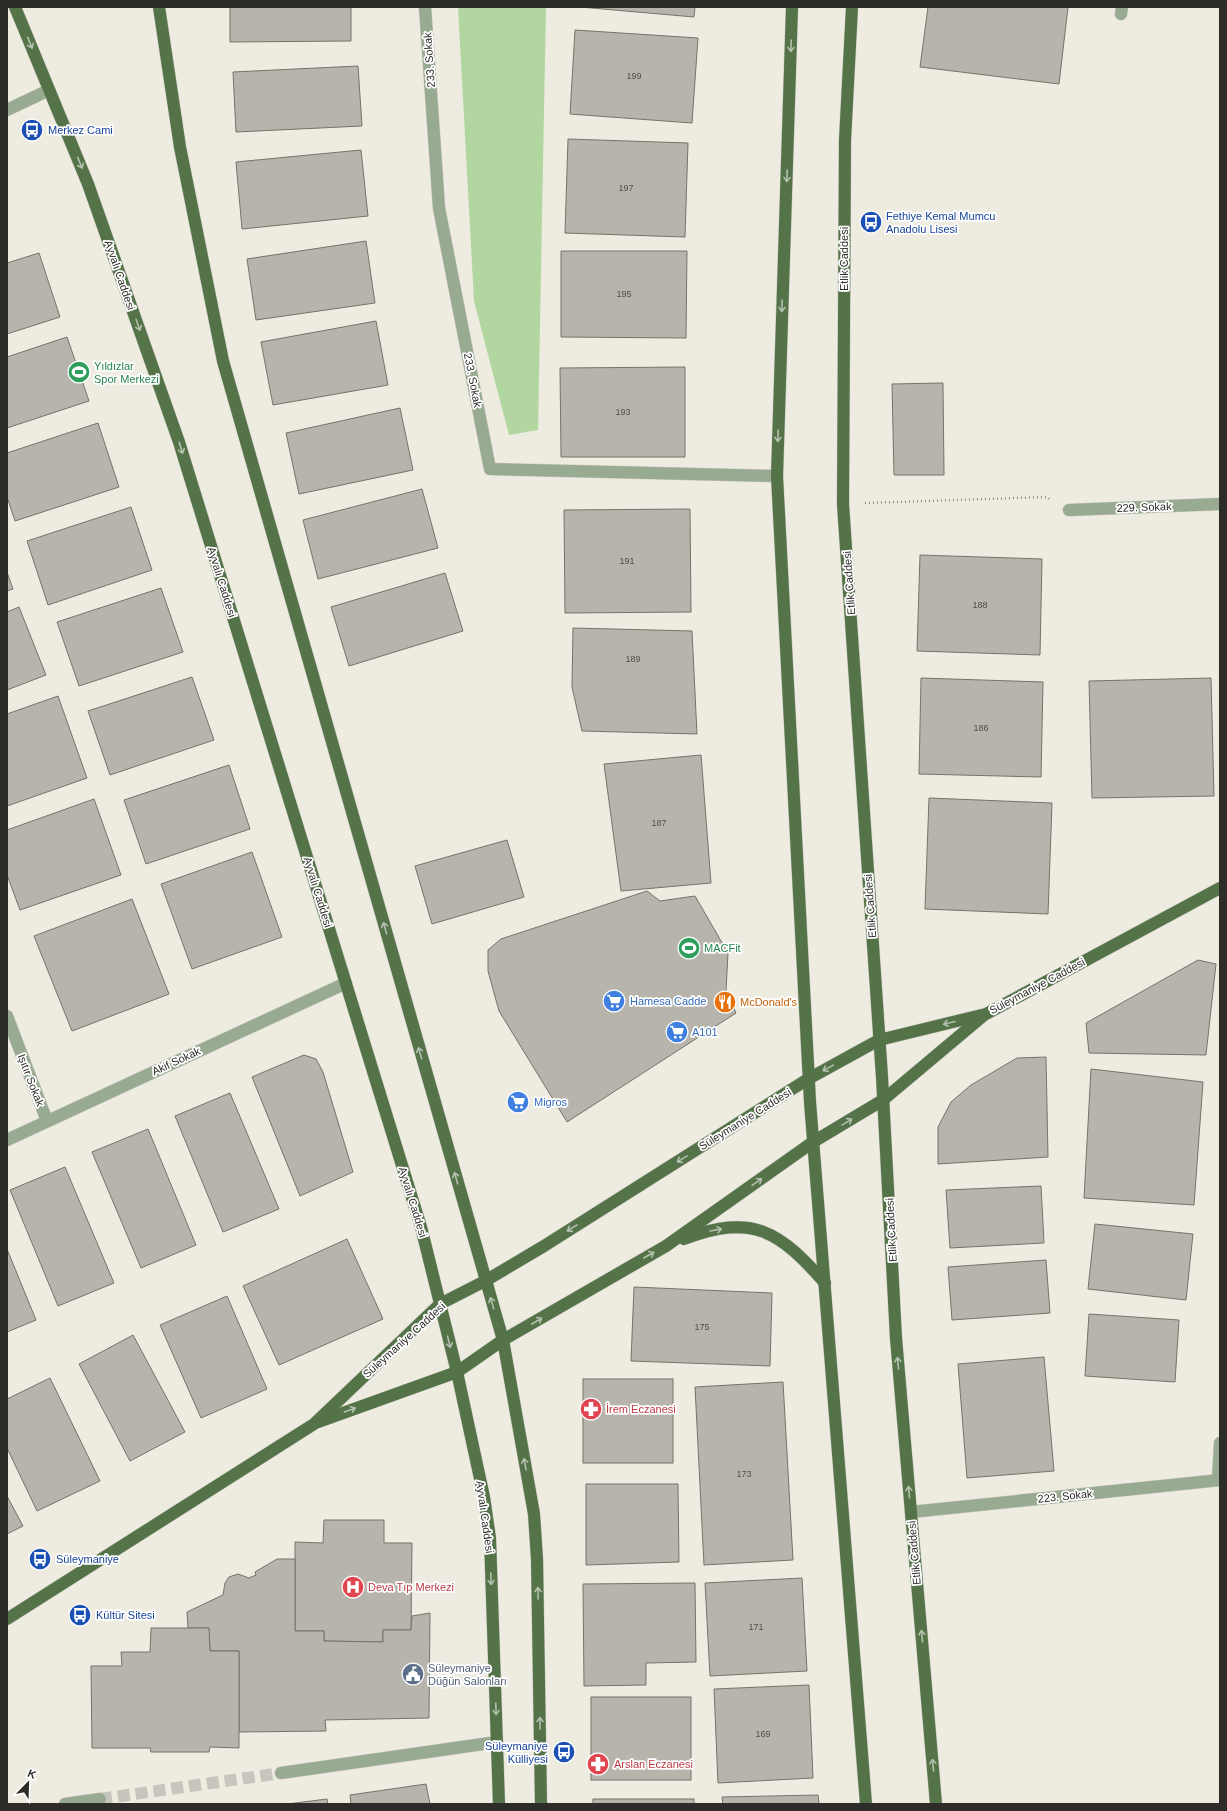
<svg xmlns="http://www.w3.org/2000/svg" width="1227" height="1811" font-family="Arial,sans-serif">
<rect width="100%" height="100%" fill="#eeebe1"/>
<!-- green -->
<polygon fill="#b1d69f" points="458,7 546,7 538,430 509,435 474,301"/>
<!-- building -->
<g fill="#b7b5ab" stroke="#75736a">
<polygon points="230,7 351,7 351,41 230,42"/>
<polygon points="580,7 695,7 694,17"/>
<polygon points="928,7 1068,7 1059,84 920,67"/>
<polygon points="575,30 698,38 692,123 570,114"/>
<polygon points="358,66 362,126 236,132 233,72"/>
<polygon points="568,139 688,143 685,237 565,233"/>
<polygon points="361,150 368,216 242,229 236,162"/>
<polygon points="366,241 375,303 256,320 247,259"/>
<polygon points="561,251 687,251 686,338 561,337"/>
<polygon points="39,253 60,317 7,334 7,263"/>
<polygon points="376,321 388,385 273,405 261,342"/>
<polygon points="67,337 89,401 7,428 7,357"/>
<polygon points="685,367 685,457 561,457 560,368"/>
<polygon points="943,383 944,475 894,475 892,384"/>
<polygon points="400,408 413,470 299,494 286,433"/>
<polygon points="98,423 119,487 15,521 7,497 7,453"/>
<polygon points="422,489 438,548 318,579 303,520"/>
<polygon points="131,507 152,570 48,605 27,541"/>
<polygon points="690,509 691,612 565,613 564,510"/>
<polygon points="920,555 1042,559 1040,655 917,651"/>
<polygon points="7,572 13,589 7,591"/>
<polygon points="445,573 463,631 349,666 331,607"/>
<polygon points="161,588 183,652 79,686 57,622"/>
<polygon points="19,607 46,675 7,690 7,612"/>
<polygon points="573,628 692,631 697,734 582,731 572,687"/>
<polygon points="192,677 214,740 110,775 88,711"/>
<polygon points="921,678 1043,682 1041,777 919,774"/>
<polygon points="1211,678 1214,796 1092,798 1089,681"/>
<polygon points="58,696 87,778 7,806 7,714"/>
<polygon points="701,755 711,883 621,891 604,764"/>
<polygon points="229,765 250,829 146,864 124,800"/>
<polygon points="929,798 1052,803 1048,914 925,909"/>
<polygon points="94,799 121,875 20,910 7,875 7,830"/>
<polygon points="507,840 524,897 432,924 415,866"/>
<polygon points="252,852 282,937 192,969 161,884"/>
<polygon points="647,891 660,901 695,896 728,953 726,991 736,1013 567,1122 499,1011 488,971 488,950 501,939"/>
<polygon points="132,899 169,994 72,1031 34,936"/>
<polygon points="1198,960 1216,964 1206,1055 1089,1053 1086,1023"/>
<polygon points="304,1055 316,1059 323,1072 353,1172 300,1196 252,1077"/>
<polygon points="1046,1057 1048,1157 938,1164 938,1127 951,1102 971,1085 1017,1058"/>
<polygon points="1091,1069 1203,1082 1194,1205 1084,1198"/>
<polygon points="230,1093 279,1209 223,1232 175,1116"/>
<polygon points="148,1129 196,1245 141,1268 92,1152"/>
<polygon points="65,1167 114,1283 58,1306 10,1190"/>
<polygon points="1041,1186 1044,1243 950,1248 946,1190"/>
<polygon points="1095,1224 1193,1234 1186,1300 1088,1289"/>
<polygon points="347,1239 383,1319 279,1365 243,1286"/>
<polygon points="7,1249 36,1320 7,1332"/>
<polygon points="1046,1260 1050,1313 952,1320 948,1267"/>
<polygon points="634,1287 772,1293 770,1366 631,1361"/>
<polygon points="227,1296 267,1389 201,1418 160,1325"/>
<polygon points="1089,1314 1179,1320 1175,1382 1085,1376"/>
<polygon points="133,1335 185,1432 130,1461 79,1364"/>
<polygon points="1044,1357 1054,1471 967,1478 958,1364"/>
<polygon points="50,1378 100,1481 37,1511 7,1448 7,1399"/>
<rect x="583" y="1379" width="90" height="84"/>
<polygon points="783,1382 793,1560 704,1565 695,1387"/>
<polygon points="586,1484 678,1484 679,1562 586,1565"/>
<polygon points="7,1496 23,1526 7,1534"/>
<polygon points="324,1520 384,1520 384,1543 412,1543 411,1630 383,1630 383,1642 324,1641 324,1631 295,1631 295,1542 323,1543"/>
<polygon points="277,1559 295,1559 295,1631 324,1631 324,1641 383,1642 383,1630 411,1630 412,1616 430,1613 429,1718 325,1720 326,1731 239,1732 239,1651 210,1651 209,1628 188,1628 187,1612 223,1595 225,1583 229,1577 238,1574 249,1578 256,1575 255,1572"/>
<polygon points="802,1578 807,1671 710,1676 705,1583"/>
<polygon points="695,1583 696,1662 646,1663 646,1685 584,1686 583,1584"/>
<polygon points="151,1628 209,1628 210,1651 239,1651 239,1748 210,1747 209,1752 151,1752 150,1748 92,1748 91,1666 122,1666 121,1652 150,1652"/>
<polygon points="809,1685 813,1778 718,1783 714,1689"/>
<rect x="591" y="1697" width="100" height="83"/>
<polygon points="426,1784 430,1804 351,1804 350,1795"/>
<polygon points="818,1795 819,1804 723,1804 722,1797"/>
<polygon points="327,1799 328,1804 287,1804"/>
<rect x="593" y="1799" width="101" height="5"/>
</g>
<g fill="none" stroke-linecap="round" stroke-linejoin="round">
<!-- minor-tunnel -->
<polyline stroke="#c7c5bc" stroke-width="12" stroke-dasharray="12 6" stroke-linecap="butt" points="100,1799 281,1773"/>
<!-- minor casing -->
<g stroke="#cbc9c0" stroke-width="13">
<g id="minor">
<polyline points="425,7 439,208 490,469 777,476"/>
<polyline points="1121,14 1122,7"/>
<polyline points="7,110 49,90"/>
<polyline points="1069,510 1220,504"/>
<polyline points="7,1016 47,1121"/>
<polyline points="7,1140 346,983"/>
<polyline points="1218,1480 1220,1443"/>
<polyline points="911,1512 1220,1480"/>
<polyline points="281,1773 497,1742"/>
<polyline points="65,1804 100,1799"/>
</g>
</g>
<!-- major casing -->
<g stroke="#cbc9c0" stroke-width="13">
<g id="major">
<polyline points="15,7 88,184 179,442 421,1227 457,1372 484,1497 490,1538 499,1804"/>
<polyline points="159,7 180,147 223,361 503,1340 534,1514 537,1559 541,1804"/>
<polyline points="792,7 777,476 810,1102 866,1804"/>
<polyline points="852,7 845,140 843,504 882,1077 896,1338 936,1804"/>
<path d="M 684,1239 C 753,1213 779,1231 825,1283"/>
<polyline points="318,1422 457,1372 503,1340 666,1246 813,1142 883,1100 983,1016"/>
<polyline points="7,1619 314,1424 440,1304 485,1281 544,1246 808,1079 879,1040 986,1014 1220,888"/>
</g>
</g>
<!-- path -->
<polyline stroke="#8f8d86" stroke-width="2.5" stroke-dasharray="1 3" stroke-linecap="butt" points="865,503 1047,497 1049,499"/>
<!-- minor -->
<use href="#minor" stroke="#99aa92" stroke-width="12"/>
<!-- major -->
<use href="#major" stroke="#547349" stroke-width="12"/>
</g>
<!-- one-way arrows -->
<defs><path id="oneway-shaft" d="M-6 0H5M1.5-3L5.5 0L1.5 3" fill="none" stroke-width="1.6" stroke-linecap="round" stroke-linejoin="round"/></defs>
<g stroke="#b2c0ad">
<use href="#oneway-shaft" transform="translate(30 43) rotate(68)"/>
<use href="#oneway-shaft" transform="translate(791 46) rotate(92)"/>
<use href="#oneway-shaft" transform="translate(80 163) rotate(68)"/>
<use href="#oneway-shaft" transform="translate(787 176) rotate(92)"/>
<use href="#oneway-shaft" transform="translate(782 306) rotate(92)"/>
<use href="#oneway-shaft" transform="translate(138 325) rotate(71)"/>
<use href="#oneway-shaft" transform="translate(778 436) rotate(92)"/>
<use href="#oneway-shaft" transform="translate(181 448) rotate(73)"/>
<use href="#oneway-shaft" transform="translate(385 928) rotate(-106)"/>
<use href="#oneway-shaft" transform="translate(949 1023) rotate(166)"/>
<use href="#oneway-shaft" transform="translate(420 1053) rotate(-106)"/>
<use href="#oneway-shaft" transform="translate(828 1068) rotate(151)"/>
<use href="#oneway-shaft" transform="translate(847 1122) rotate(-31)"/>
<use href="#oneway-shaft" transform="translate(682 1159) rotate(148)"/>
<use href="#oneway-shaft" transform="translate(456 1178) rotate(-106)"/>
<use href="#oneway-shaft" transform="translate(757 1182) rotate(-35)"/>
<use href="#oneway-shaft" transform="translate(572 1228) rotate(148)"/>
<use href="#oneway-shaft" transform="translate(716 1230) rotate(-10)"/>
<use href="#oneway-shaft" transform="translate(649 1255) rotate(-30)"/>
<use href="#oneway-shaft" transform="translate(492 1303) rotate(-107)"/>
<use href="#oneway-shaft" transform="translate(537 1321) rotate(-30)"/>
<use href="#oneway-shaft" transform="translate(449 1342) rotate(76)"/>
<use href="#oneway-shaft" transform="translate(898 1363) rotate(-95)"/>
<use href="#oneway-shaft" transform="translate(350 1410) rotate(-20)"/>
<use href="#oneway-shaft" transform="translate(525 1464) rotate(-100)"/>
<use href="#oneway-shaft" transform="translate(909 1492) rotate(-95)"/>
<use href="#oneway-shaft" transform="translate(491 1579) rotate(88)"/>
<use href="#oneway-shaft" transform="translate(538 1593) rotate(-91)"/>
<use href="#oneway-shaft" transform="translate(922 1636) rotate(-95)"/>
<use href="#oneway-shaft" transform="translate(496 1709) rotate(88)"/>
<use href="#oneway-shaft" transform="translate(540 1723) rotate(-91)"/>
<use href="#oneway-shaft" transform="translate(933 1765) rotate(-95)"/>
</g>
<!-- icons -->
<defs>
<g id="bus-disc" transform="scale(1.15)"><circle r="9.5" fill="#1a4fb4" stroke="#fff"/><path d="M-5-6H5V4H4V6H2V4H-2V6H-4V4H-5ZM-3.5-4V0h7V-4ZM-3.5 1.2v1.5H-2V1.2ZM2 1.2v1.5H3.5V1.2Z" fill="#fff"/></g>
<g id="stadium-disc" transform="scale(1.15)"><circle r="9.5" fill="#2e9e5b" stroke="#fff"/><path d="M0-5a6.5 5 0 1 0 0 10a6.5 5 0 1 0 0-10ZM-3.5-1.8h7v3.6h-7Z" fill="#fff"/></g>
<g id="supermarket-disc" transform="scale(1.15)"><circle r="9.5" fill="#3f7fe0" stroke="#fff"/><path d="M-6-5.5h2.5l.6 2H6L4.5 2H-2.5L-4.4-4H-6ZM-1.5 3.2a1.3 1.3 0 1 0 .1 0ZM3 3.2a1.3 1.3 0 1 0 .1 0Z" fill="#fff"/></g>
<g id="restaurant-disc" transform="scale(1.15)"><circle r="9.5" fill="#e8710a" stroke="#fff"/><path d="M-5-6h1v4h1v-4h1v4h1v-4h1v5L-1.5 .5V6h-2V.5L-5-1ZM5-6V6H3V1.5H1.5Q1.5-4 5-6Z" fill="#fff"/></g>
<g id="pharmacy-disc" transform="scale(1.15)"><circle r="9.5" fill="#e0444e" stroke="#fff"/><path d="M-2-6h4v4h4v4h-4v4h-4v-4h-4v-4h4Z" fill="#fff"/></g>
<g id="hospital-disc" transform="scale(1.15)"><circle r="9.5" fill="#e0444e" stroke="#fff"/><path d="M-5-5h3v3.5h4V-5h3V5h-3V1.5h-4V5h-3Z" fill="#fff"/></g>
<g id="civic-disc" transform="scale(1.15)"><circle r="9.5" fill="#5c6f8a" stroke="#fff"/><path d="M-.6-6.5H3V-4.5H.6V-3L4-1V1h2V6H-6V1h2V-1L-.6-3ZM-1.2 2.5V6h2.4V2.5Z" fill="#fff"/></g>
</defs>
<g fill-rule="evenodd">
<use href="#bus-disc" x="32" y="130"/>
<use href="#bus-disc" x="871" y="222"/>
<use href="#stadium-disc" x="79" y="372"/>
<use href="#stadium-disc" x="689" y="948"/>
<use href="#supermarket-disc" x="614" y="1001"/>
<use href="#restaurant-disc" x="725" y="1002"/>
<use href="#supermarket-disc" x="677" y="1032"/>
<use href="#supermarket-disc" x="518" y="1102"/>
<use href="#pharmacy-disc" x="591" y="1409"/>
<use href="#bus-disc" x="40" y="1559"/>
<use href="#hospital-disc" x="353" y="1587"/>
<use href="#bus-disc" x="80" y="1615"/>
<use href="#civic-disc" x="413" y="1674"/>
<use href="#bus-disc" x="564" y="1752"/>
<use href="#pharmacy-disc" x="598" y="1764"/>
</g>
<g text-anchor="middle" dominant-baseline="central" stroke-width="3.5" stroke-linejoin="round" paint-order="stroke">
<!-- number labels -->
<g font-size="9" fill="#504e49">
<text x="634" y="76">199</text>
<text x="626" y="188">197</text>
<text x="624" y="294">195</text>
<text x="623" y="412">193</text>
<text x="627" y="561">191</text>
<text x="980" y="605">188</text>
<text x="633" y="659">189</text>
<text x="981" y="728">186</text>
<text x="659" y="823">187</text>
<text x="702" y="1327">175</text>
<text x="744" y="1474">173</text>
<text x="756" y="1627">171</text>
<text x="763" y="1734">169</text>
</g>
<!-- street labels -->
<g font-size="11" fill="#2d2c28" stroke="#fff">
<text transform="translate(429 60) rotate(-94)">233. Sokak</text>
<text transform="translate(844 259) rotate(-90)">Etlik Caddesi</text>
<text transform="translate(120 275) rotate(71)">Ayvalı Caddesi</text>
<text transform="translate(473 380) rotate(79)">233. Sokak</text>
<text transform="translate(1144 507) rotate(-2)">229. Sokak</text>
<text transform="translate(222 582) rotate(73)">Ayvalı Caddesi</text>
<text transform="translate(849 583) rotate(-94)">Etlik Caddesi</text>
<text transform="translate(318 892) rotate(73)">Ayvalı Caddesi</text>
<text transform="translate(870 906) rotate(-94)">Etlik Caddesi</text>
<text transform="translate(1037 986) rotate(-28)">Süleymaniye Caddesi</text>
<text transform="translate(176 1061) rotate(-25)">Akif Sokak</text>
<text transform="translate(31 1080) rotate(69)">Işıtır Sokak</text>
<text transform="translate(745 1119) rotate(-32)">Süleymaniye Caddesi</text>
<text transform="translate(413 1202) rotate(73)">Ayvalı Caddesi</text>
<text transform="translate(891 1230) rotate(-93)">Etlik Caddesi</text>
<text transform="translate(404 1340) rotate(-42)">Süleymaniye Caddesi</text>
<text transform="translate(1065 1496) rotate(-6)">223. Sokak</text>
<text transform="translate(485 1517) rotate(82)">Ayvalı Caddesi</text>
<text transform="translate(914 1553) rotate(-95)">Etlik Caddesi</text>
</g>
<!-- transit labels -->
<g font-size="11" fill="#164399" stroke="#fff" text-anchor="start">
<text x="48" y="130">Merkez Cami</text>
<text x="886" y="216">Fethiye Kemal Mumcu<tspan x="886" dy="13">Anadolu Lisesi</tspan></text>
<text x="56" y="1559">Süleymaniye</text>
<text x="96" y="1615">Kültür Sitesi</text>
<text x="548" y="1746" text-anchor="end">Süleymaniye<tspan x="548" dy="13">Külliyesi</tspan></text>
</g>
<!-- leisure labels -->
<g font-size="11" fill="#27864d" stroke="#fff" text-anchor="start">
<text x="94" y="366">Yıldızlar<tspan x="94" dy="13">Spor Merkezi</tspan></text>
<text x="704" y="948">MACFit</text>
</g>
<!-- shop labels -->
<g font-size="11" fill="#366cbe" stroke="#fff" text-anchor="start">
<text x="630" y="1001">Hamesa Cadde</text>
<text x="692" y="1032">A101</text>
<text x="534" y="1102">Migros</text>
</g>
<!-- food labels -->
<g font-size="11" fill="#c56008" stroke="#fff" text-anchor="start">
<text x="740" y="1002">McDonald's</text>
</g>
<!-- health labels -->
<g font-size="11" fill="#be3a42" stroke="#fff" text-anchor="start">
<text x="606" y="1409">İrem Eczanesi</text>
<text x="368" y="1587">Deva Tıp Merkezi</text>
<text x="614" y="1764">Arslan Eczanesi</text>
</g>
<!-- service labels -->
<g font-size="11" fill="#4e5e75" stroke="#fff" text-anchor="start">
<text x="428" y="1668">Süleymaniye<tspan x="428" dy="13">Düğün Salonları</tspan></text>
</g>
</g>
<!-- border -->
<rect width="1227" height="1811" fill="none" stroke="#2d2c28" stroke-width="16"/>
<!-- north arrow -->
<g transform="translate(28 1783) rotate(23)" stroke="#ffffff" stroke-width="3" paint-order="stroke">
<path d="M0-3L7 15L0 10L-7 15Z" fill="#2d2c28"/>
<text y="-6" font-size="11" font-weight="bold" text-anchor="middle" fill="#2d2c28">K</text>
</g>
</svg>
